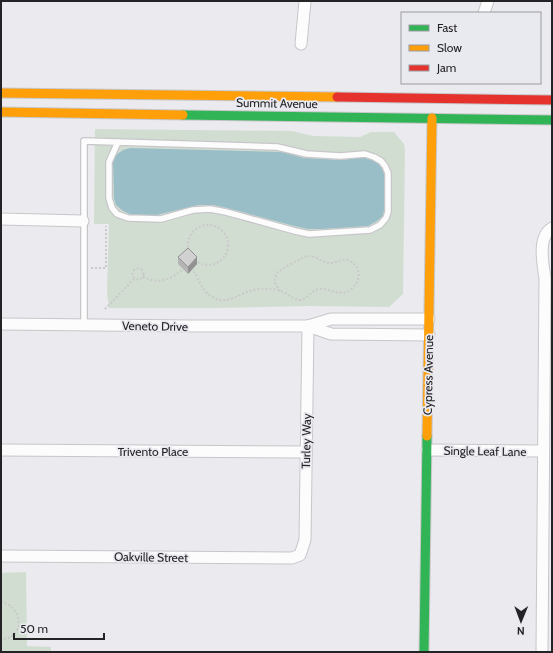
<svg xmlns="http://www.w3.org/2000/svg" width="553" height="653" font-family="Cabin,sans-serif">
<rect width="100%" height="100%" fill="#eaeaef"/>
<!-- green -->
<g fill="#d2ddd1">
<polygon points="95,129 292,131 313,136 360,137 371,132 394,132 404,144 405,149 403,294 389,307 308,306 216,308 109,308 107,293 109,224 94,224"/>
<polygon points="26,572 27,646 51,647 51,652 1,652 1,573"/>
</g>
<!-- water -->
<polygon fill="#99bec7" points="130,148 282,152 304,158 343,160 361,157 371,159 378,163 383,169 384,174 384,209 383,216 377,221 368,226 323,229 308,229 294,226 227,208 213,205 199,205 186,208 157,215 132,215 123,211 116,205 114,199 113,161 116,155 123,150"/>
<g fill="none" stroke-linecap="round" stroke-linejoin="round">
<!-- lane casing -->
<g stroke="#c7c7ca" stroke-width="8">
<polyline id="lane" points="84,325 84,141 277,147 307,154 340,156 365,154 374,157 381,161 385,166 388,173 388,212 386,218 380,225 370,230 309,234 295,231 226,212 210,209 193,210 161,219 128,218 117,214 112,208 109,198 109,162 118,142"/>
</g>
<!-- street casing -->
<g stroke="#c7c7ca" stroke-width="13">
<g id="street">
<polyline points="484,13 488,1"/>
<polyline points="301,44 305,1"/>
<polyline points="1,219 83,221"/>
<polyline points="1,324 191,326 308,326 331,319 429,319"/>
<polyline points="308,326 331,334 429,335"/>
<polyline points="1,450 306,452"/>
<polyline points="427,450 543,451"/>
<polyline points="1,556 292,558 300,555 305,540 308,326"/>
<path d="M 542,652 L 545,278 C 543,264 537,237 552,228"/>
</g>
</g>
<!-- fast casing -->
<g stroke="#c7c7ca" stroke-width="11">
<g id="fast">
<polyline points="183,115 552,120"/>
<polyline points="424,652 427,436"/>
</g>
</g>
<!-- slow casing -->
<g stroke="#c7c7ca" stroke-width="11">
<g id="slow">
<polyline points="1,93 337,97"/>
<polyline points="1,112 183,115"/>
<polyline points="427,436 432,118"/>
</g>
</g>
<!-- jam casing -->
<g stroke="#c7c7ca" stroke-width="11">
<polyline id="jam" points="337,97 552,100"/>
</g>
<!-- path -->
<g stroke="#c9c9ca" stroke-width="2" stroke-dasharray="2 2" stroke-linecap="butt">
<circle cx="208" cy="245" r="20"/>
<polyline points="91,268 106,268 106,226"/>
<path d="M 191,268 C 198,276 200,286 206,292 C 226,312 240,289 261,289 C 269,288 278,289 285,293 C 290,295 293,299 299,300 C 308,299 311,290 320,289 C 329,288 336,295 346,292 C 360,287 364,268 350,261 C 343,257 338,263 330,263 C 322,263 316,255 307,256 C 305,256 280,270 278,272 C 275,275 275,279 275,283 L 280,291"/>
<circle cx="138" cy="274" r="5.5"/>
<path d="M 143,277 C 159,285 173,279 185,267"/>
<polyline points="105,309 134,279"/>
<path d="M 1,601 C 6,604 11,605 14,610 C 24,622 18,639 1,639"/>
</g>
<!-- lane -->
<use href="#lane" stroke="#fcfcfd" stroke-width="5.5"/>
<!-- street -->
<use href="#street" stroke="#fcfcfd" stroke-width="11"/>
<!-- fast -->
<use href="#fast" stroke="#30b455" stroke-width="9"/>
<!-- slow -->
<use href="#slow" stroke="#ff9f0a" stroke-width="9"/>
<!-- jam -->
<use href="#jam" stroke="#e5322d" stroke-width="9"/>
</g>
<!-- wall -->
<polygon fill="#b5b4b5" points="178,257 197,264 188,274 178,264"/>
<!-- shaded-wall -->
<polygon fill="#939293" points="197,257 197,264 188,274 188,267"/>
<!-- building -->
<polygon fill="#d2d1d2" stroke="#939293" points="188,248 197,257 188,267 178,257"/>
<g text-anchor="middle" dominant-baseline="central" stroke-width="3.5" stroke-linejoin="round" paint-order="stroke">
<!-- street labels -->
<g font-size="12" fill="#242426" stroke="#e9e9f0">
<text transform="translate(277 103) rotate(1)">Summit Avenue</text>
<text transform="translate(155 326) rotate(1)">Veneto Drive</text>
<text transform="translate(428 375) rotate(-89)">Cypress Avenue</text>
<text transform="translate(306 441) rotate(-89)">Turley Way</text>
<text x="153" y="451">Trivento Place</text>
<text transform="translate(485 451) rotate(1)">Single Leaf Lane</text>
<text transform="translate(151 557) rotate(1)">Oakville Street</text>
</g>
</g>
<!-- border -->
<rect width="553" height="653" fill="none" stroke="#242426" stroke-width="4"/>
<!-- legend -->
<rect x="401" y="12" width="140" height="72" fill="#e9e9f0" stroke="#9a9a9f"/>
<rect x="409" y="25" width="20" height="6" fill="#30b455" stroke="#9a9a9f"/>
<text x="437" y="32" font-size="12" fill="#242426">Fast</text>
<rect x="409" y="45" width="20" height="6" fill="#ff9f0a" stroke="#9a9a9f"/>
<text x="437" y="52" font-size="12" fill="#242426">Slow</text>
<rect x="409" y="65" width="20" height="6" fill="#e5322d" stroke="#9a9a9f"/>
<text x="437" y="72" font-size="12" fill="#242426">Jam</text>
<!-- north arrow -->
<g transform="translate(521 621) rotate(181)" stroke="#e9e9f0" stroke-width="3" paint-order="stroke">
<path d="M0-3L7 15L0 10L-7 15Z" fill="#242426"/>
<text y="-6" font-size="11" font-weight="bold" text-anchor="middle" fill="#242426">N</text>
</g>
<!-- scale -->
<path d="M14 633v6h90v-6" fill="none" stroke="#242426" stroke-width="2"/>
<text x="20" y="633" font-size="12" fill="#242426" stroke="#e9e9f0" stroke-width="3" paint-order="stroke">50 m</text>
</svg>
